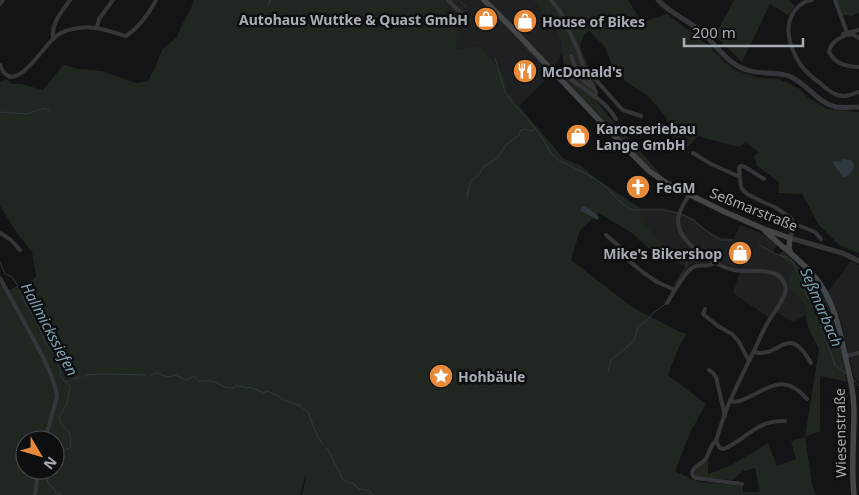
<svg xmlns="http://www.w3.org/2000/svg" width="859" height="495" font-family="'Noto Sans',sans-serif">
<rect width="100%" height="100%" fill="#131415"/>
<g fill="#1f2022">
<polygon points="456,0 532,0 551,23 560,38 562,53 550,76 519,106 509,92 503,74 481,46 460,49 455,43 445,11"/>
<polygon points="640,208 664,208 679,212 694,219 706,229 718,237 734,239 740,225 763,234 777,245 773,252 793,268 788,282 789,289 798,297 806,308 806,315 793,322 773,310 768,317 733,293 741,269 733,267 718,262 692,264 687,268 667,257 669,252 644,223"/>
<polygon points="851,261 859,265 859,382 854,377 841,321 828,292"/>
</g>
<g fill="#202720" fill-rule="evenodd">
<path d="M194,0h262l-11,11 16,25 -6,7 4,6 22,-3 22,28 6,18 10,14 45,53 16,6 14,12 46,31 4,15 26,29 -6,10 -32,-29 -33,-20 -19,17 -9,30 61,47 48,25 7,2 -8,13 -11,28 38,29 -16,29 -15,38 16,8 10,3 42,4v6h17l-5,-24 -12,3 -11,9 -37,-3c-1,-9 5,-12 13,-16v13l22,-8 38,-23 9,23 19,-7 -5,-18 14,-4 14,-88 -10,-19 -3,-15v-8l-8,-10 -9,-8 -1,-7 5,-14 -15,-13 5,-4 9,8 33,38 9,27 9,32 4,26 -27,-6v55l-15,6 7,47 4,11h-514l4,-19 -1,1 -5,18h-300v-211l6,7 27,-11 3,-4 -4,-24 -15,-19 -17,-27v-124l7,-3 5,5h9l22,6 20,-25 16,4 23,2 34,12 12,-2 7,-13 7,-18 15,-13 3,-8 11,-21zM25,440h30v30h-30z"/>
<polygon points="532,0 628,0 642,22 667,14 708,45 725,62 735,70 759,78 779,79 800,89 807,97 827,109 859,112 859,253 839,245 819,225 802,194 778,193 779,182 757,166 754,157 759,152 746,143 738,147 698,136 688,147 674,139 666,117 648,96 626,82 612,65 605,47 589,31 584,35 580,46 596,86 592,95 605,112 663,177 647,166 566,81 560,38 551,23"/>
<polygon points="734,0 788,0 795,6 788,15 770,4 742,62 715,36"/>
<polygon points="837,0 859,0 859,13 852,16 843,15"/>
</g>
<g fill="#2d393d">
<path d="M842,159l9,1 2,1c3,8 -1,11 -7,16h-3l-9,-12 -1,-3 3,-1 4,1z"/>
<polygon points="583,206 591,210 599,217 598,220 581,211 580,209"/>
</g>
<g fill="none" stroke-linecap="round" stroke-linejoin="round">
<g stroke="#2d393d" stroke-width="1">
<polyline points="459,0 466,7"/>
<polyline points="268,6 270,0"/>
<polyline points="495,58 505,92 511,101 530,122 545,142 550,152 557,159 594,178 609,190 620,202 632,210 663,210 678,213"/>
<polyline points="0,112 27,114 44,108 50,111"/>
<polyline points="467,198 470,182 480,173 483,167 496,159 506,145 519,135 520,131 524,129 533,131 535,128"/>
<polyline points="681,214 693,220 705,230 720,240 733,240"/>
<polyline points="759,245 776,254 785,257 793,262 801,280 806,294 817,314 835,365 848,375"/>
<path d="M0,262l5,12 7,3 6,9 -1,1 4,1 -1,5 2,1c3,11 8,16 13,25 6,11 10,29 20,35l3,11 2,4 1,8 9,9 -3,17 -8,15c4,13 15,10 11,30l-11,4 -4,3"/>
<polyline points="675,284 687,266 686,257"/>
<polyline points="608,372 611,360 634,341 638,326 646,321 653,313 667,303"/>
<path d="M151,375l6,-2c6,2 12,6 18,2l12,5 7,-4 5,5c6,0 12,-1 18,2 7,4 8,5 17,5l2,-3 11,3 4,-1 3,2 11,4 1,-2 11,4 6,5 16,5 10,8 4,13 6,13 4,5"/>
<polyline points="85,377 86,375 103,374 146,375"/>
<polyline points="853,379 859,386"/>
<polyline points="66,382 80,377"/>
<polyline points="327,448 343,480 354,484 359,489 366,490 374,495"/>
<polyline points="49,470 50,474 47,480 48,483 55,490 56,494 60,493 60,495"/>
</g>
<g stroke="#35363a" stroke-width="4">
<polyline points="448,0 468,20"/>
<polyline points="551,0 561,13 577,48 588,78 596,92 595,97"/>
<path d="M812,0c-7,1 -12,4 -16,9 -14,16 -6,39 4,55 5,7 13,14 20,19 7,6 14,13 24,13 5,0 10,-3 15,-4"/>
<polyline points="835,0 848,35"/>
<polyline points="0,4 3,0"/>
<polyline points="97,27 99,19 113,0"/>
<path d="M859,30l-16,4 1,2c-7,3 -14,8 -15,16 6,11 18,15 30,15"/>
<polyline points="849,35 852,34 859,38"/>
<path d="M53,39c-2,-16 8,-26 17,-39"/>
<path d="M571,56c5,13 9,26 23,32"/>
<path d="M0,65c12,34 42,-16 53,-26 5,-5 13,-9 20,-10 20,-5 35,2 53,7 13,-9 23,-22 30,-36"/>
<polyline points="586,69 620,107 623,110 641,116"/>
<path d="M558,76l8,-1c12,11 28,19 40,31 4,4 7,8 10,13"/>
<polyline points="693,153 711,164 740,177 741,186 742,189 747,194 765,203 775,207 791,218 795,224"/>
<polyline points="740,177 739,168 741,166 745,167 764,179"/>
<path d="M689,195c-4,7 -10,15 -11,24 -1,24 36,46 56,51 16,4 44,-6 51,15 4,10 -12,28 -17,37 -6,10 -10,21 -15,31 -8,16 -16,32 -23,48 -6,13 -10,27 -14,40 -7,5 -6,13 -11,19 -5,5 -10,5 -13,12l1,4 3,2 46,6"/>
<polyline points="0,233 11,240 20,250"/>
<polyline points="606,235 619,246 628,260 644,273 657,282 675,290"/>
<polyline points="790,238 795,224 815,232 821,239"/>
<polyline points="0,278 42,355 51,375 55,386 57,397 45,440"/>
<path d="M667,303c6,-9 19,-35 29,-37 8,-2 10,2 19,-3"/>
<polyline points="705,309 703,314 718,326 732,334 739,342 749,361"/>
<path d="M754,352c27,7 33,-31 57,11"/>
<polyline points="846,356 859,353"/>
<polyline points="709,370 713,373 716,377 725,416"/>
<path d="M730,401c8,2 12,-1 19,-4 24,-12 37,-22 58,2"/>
<path d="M716,441l4,7 4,1c23,-10 32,-29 61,-28"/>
<polyline points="35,495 38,470"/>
</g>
<g stroke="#35363a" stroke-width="5">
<path d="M658,0c11,12 27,19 40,29 17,13 28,35 49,41 14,5 28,1 42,6 18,7 28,27 47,31 8,1 15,0 23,0"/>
<polyline points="790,238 842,253 859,261"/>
</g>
<g stroke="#434649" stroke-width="5.5">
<polyline points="484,0 507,23 620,142 649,171 668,184 725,212 764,229 790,238 789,248 790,251"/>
<path d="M765,231c17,16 36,29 50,46 19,23 25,54 31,82 4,17 8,34 8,52 0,28 -3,56 0,84"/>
</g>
</g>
<defs>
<g id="shop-disc" transform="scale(1.25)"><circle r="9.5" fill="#e78a39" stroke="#0e0f10"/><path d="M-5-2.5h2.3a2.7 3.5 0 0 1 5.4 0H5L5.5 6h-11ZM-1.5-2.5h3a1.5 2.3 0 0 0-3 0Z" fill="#fff"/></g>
<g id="restaurant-disc" transform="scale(1.25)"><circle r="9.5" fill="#e78a39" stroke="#0e0f10"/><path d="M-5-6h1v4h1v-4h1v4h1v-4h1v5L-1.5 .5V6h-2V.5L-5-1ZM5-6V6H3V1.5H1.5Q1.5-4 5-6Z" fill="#fff"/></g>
<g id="church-disc" transform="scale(1.25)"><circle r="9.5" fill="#e78a39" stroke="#0e0f10"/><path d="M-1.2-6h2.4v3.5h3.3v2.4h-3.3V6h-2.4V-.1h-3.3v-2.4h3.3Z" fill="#fff"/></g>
<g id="sight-disc" transform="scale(1.25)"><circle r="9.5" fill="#e78a39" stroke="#0e0f10"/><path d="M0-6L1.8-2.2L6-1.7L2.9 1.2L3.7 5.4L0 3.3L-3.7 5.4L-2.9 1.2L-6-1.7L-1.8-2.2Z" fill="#fff"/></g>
</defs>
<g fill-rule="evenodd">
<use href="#shop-disc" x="486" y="19"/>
<use href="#shop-disc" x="525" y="21"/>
<use href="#restaurant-disc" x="525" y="71"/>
<use href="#shop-disc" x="578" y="136"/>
<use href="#church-disc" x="638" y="187"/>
<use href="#shop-disc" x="740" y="253"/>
<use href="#sight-disc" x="441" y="376"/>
</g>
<g text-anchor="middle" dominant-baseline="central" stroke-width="5" stroke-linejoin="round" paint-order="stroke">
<g font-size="14" font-weight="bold" fill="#a6adb4" stroke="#0e0f10" text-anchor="start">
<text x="468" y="19" text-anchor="end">Autohaus Wuttke &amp; Quast GmbH</text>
<text x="542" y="21">House of Bikes</text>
<text x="542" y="71">McDonald's</text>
<text x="596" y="128">Karosseriebau<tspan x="596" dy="16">Lange GmbH</tspan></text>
<text x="656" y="187">FeGM</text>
<text x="722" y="253" text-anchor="end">Mike's Bikershop</text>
<text x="458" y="376">Hohbäule</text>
</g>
<g font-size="14" fill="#a6adb4" stroke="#0e0f10">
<text transform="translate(754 209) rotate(22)">Seßmarstraße</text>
<text transform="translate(840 433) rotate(-91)">Wiesenstraße</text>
</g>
<g font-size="15" font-style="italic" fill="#7ea1ae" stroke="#0e0f10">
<text transform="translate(822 307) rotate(67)">Seßmarbach</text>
<text transform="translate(50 329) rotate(62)">Hallmickssiefen</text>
</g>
</g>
<g transform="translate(40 455) rotate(128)"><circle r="24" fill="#0e0f10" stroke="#4b4e52"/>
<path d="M0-4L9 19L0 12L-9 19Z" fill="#e78a39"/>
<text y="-8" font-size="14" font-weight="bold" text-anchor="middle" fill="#a6adb4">N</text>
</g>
<path d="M684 38v8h119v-8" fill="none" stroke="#a6adb4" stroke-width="2.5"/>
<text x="692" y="38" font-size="15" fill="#a6adb4" stroke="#0e0f10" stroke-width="4" paint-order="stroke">200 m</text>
</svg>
